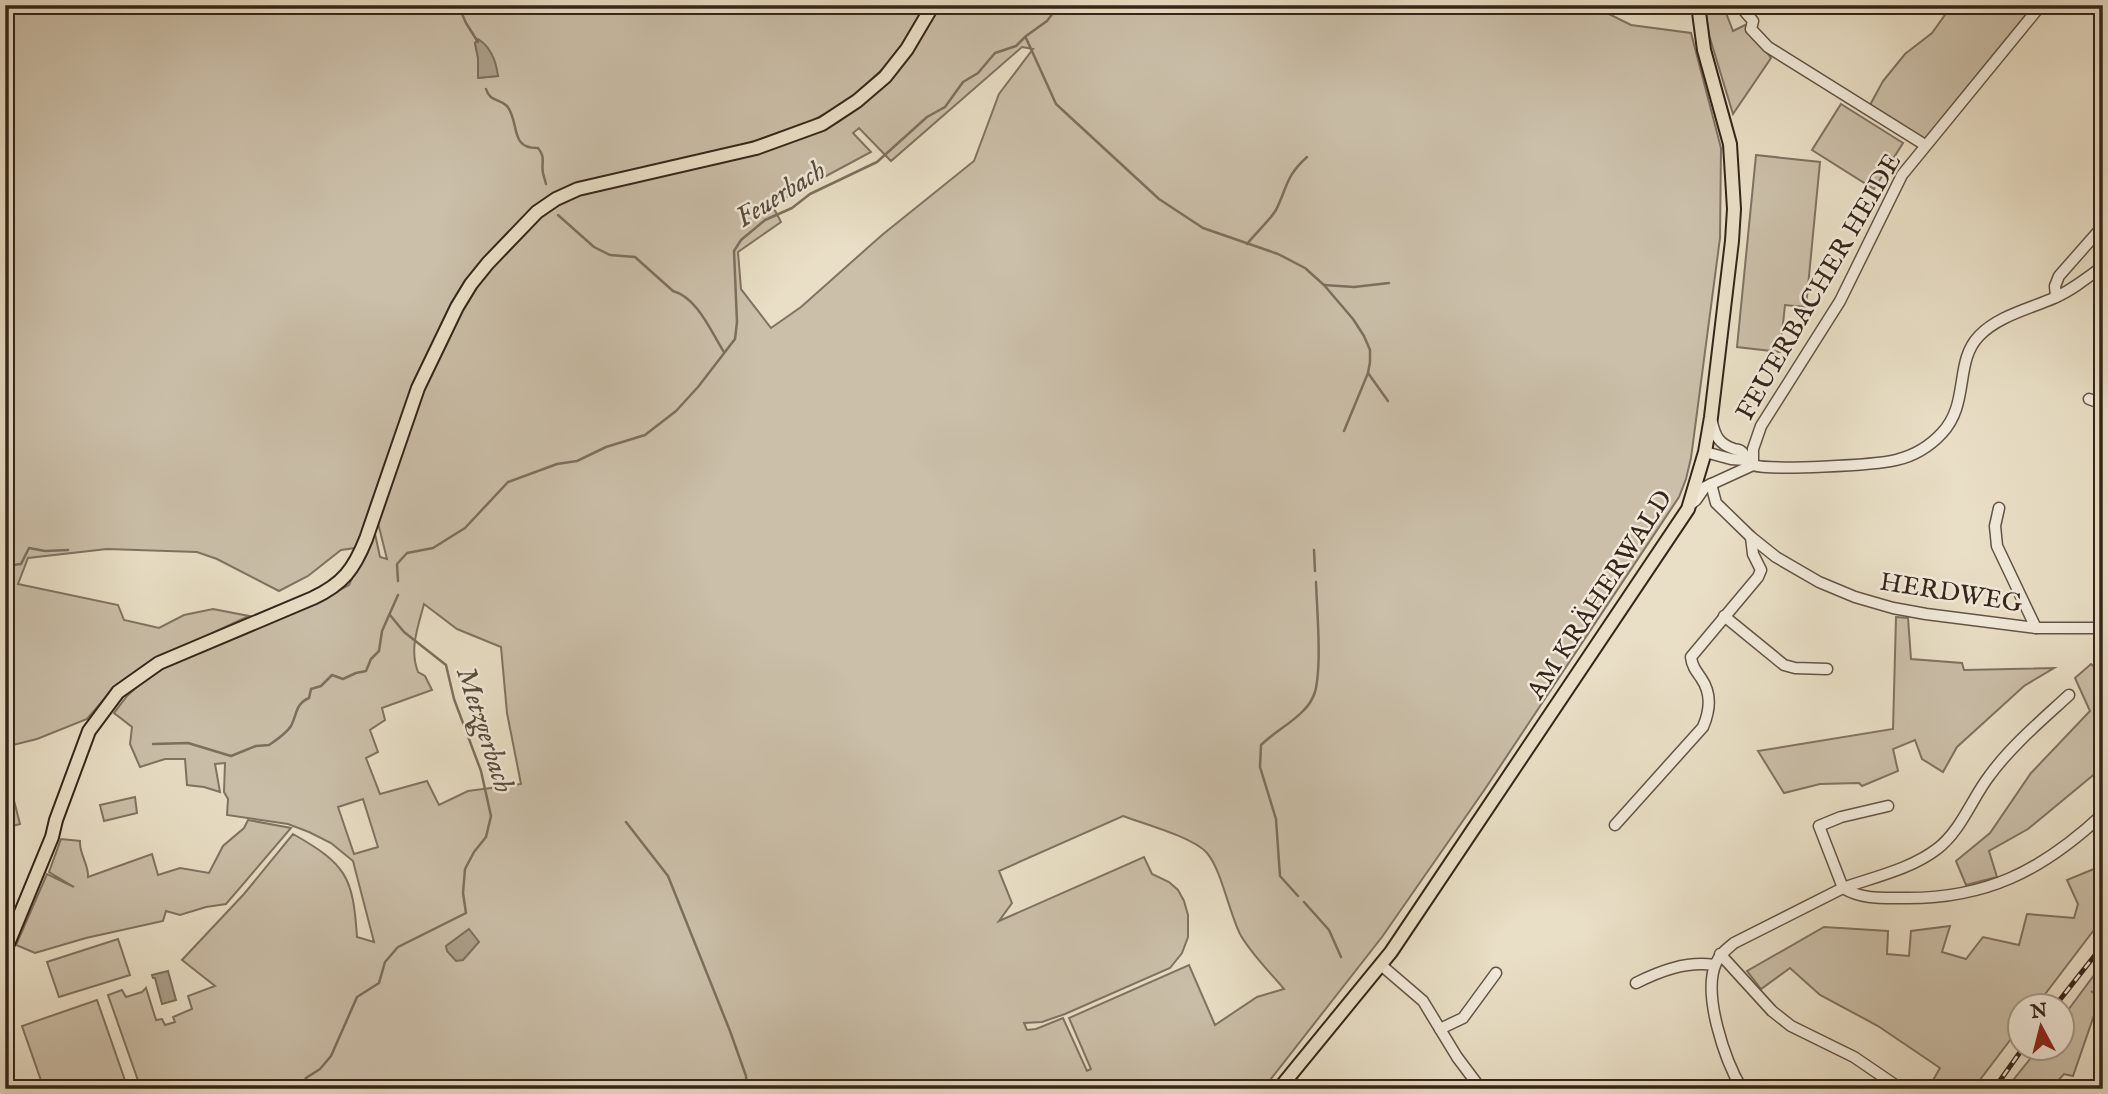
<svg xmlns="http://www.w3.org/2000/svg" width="2108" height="1094" font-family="'IM FELL English',serif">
<rect width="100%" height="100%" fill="#e9dfc6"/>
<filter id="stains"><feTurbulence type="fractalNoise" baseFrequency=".00286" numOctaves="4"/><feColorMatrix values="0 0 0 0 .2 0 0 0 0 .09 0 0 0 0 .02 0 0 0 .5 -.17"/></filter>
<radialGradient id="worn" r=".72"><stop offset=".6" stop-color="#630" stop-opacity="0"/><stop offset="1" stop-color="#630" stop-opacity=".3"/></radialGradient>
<g fill="#cbbfa9" stroke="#807262" stroke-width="2" fill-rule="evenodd">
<path d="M5,5h920l-28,51 -53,48 -44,23 -72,22 -163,39 -19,14 -77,81 -114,265 -14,2 -33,26 -29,15 -62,-32 -20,-7 -90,-3 -79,9 -10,26 100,21 6,15 35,8 25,-13 29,-6 36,7 -56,26 -81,48 -25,29 -50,20 -32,8zM478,40l20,36 -20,2v-21l-3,-14z"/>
<path d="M938,5h653l40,20 60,8 30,115 -1,90 -29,220 -5,21 -7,18 -194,292 -103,148 -119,152h-1122l-33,-94 14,-5 4,7 16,-5 4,-4 10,32 6,-1 3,6 10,-3 -2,-5 19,-8 -4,-13 27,-10 -33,-26 62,-66 49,-60c53,30 60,42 64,103l17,5 -21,-81 -22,-18 -22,-11 -21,-8 -61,-9 1,-16 -4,-7 1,-29 -10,1 5,28 -16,-5 -17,-2 -2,-26h-20l-25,8 -10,-23 2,-17 -18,-14 13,-17 15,-14 26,-17 141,-59 40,-21 25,-56 6,28 7,2 -10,-40 38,-108 29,-69 32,-57 32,-38 40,-38 22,-13 231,-59 37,-15 13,-9 31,-28zM1022,47l11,2 -34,45 -25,67 -92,74 -81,72 -30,21 -30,-39 -3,-37 43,-30 -9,-17 99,-53 -18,-19 6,-5 32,33zM424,604l33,25 44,18 6,66 14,71 -53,7 -29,14 -12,-24 -47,13 -14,-36 12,-6 -8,-22 15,-10 -3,-12 50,-18 -7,-14 -7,-4c-9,-23 0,-45 6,-68zM363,799l15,48 -24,7 -16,-47zM1123,816c21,8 70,21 84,37 14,16 22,59 33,81 11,20 30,38 44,55l-27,8 -42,28 -26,-60 -120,53 22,51 -4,2 -24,-53 -27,11 -9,1 -3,-7 18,-1 23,-8 105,-46 12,-15 6,-16v-22l-4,-14 -6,-11 -9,-8 -17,-8 -8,-17 -145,64 13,-18 -13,-32z"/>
<polygon points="1705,5 1723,5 1733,31 1745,25 1771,58 1733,114 1709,35"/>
<polygon points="1952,5 2036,5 1925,144 1870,105 1883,81 1905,54 1932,33"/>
<polygon points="1841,104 1903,143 1874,189 1812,150"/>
<polygon points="1756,155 1820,162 1806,307 1785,305 1780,352 1737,347"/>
<polygon points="1896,617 1908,618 1911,659 1962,663 1964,670 2054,668 2024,686 1957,747 1943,772 1922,759 1915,740 1893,749 1898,771 1862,786 1859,783 1820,784 1784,793 1758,751 1893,729"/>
<polygon points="2091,664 2100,672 2103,672 2103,767 2028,829 1989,851 1997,877 1966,885 1956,861 1990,833 2031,773 2090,711 2075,678"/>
<polygon points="9,781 20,824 5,828 5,782"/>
<polygon points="135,797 137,813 104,821 100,805"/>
<path d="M248,820l43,8 -65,76 -20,3 -26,8 -14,-4 -3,10 -77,17 -51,15 -19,-8 31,-71 27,13 -25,-15 12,-33 19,2c-1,13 9,24 8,36l64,-23 6,21 22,-7 29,5 14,-27 21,-18z"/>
<polygon points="2101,866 2103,918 2036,1006 2021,1006 2020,1027 1973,1089 1928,1089 1940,1068 1878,1026 1820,995 1790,968 1761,989 1747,971 1824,927 1888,931 1887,954 1909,956 1911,931 1950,926 1942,952 1966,959 1983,937 2019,945 2027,914 2074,918 2078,904 2067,880"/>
<polygon points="118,939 130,975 59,997 47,962"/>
<polygon points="2103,963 2103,998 2091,991 2100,998 2073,1076 2064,1074 2050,1089 2006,1089 2038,1049 2062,1048 2063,1017"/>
<polygon points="97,1000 128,1089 44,1089 22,1026"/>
</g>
<g fill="#aca08c" stroke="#7d6f5e" stroke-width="2">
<path d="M478,39c13,8 18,21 20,37l-20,2v-20l-3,-15z"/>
<polygon points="469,929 479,942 463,960 456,961 447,951 446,946"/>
<polygon points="168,971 176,1000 162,1004 155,978 153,978 152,975"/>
</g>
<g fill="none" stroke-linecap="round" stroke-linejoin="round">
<g stroke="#7d6f5e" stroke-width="2.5">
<polyline points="458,5 466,23 478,42"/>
<polyline points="1026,38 1056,104 1159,199 1203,228 1278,254 1305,268 1324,285 1353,319 1364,336 1370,350 1370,362 1368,373 1344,431"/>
<path d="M486,89c4,13 13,9 21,17 13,16 2,43 31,42 8,9 3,15 5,25 1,4 2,7 3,11"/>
<path d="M558,215l36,32 16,8 25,2 38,34c25,7 38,41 51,61"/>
<path d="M1247,244c8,-10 23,-24 29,-34 12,-24 9,-33 31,-53"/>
<polyline points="1324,285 1354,287 1389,283"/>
<polyline points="1368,373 1388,401"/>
<polyline points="1314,550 1315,571"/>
<polyline points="5,566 21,564 29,548 45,551 68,550"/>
<polyline points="398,581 397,564 407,553 433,548 465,528 508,482 557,464 577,461 606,447 645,435 676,411 698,387 735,339 737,322 734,251 741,240 765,220 792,208 810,194 877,162 927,117 945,107 963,82 978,73 995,53 1016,46 1026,36 1047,21 1059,5"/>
<path d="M153,744l35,-1 43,13 25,-10 13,-1c7,-5 17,-11 22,-19 6,-11 4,-22 18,-28l2,-9 10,-3 11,-11 11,4 13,-6 10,-2 5,-12 8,-8 3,-20 16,-36"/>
<polyline points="626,822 668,876 730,1031 746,1076 747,1089"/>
<path d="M1298,896l-18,-20 -4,-57 -16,-52 1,-22c13,-13 30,-21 43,-35 4,-4 9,-12 11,-18 7,-26 2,-81 1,-110"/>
<polyline points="1304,902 1329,930 1341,957"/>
<polyline points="300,1089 306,1078 320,1069 331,1056 357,997 379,983 385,962 398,947 466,913 463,893 465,869 474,852 486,837 491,816 481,771 454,699 446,665 404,632 390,615"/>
</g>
<g stroke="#635445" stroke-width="13">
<g id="minor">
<polyline points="1739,5 1753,21 1751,29 1768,47 1925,145"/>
<polyline points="2056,297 2055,286 2059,276 2103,226"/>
<polyline points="2089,399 2103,404"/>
<path d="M1712,422c3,14 7,22 22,27 4,1 6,0 9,4 3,5 4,10 10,12 18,6 123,0 143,-5 17,-4 34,-14 46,-27 28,-30 12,-71 37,-97 19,-20 50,-27 75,-38 18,-8 33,-20 49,-32"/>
<polyline points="1705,452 1731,459 1746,460"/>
<polyline points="1753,465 1753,449 1761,426 1840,301 1902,175 2041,5"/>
<polyline points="1711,484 1716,503 1751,537 1776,557 1819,582 1855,597 1893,608 1926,614 2036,628 2103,628"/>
<polyline points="1691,504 1696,500 1705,487 1753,465"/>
<polyline points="1999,508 1995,526 1997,546 2036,628"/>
<polyline points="1724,616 1784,665 1795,668 1827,669"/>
<path d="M1888,806l-47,11 -22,9 24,62c31,-11 68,-19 94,-39 24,-18 35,-51 53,-74 22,-30 52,-55 79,-80"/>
<path d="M1615,825l88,-98c7,-17 9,-33 -2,-49 -5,-7 -9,-12 -10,-21l67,-80 3,-7 -8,-16 -2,-17"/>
<polyline points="1720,954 1772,1011 1791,1026 1854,1057 1901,1089"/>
<polyline points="1381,965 1423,1001 1457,1057 1481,1089"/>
<path d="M1636,983c24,-12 50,-22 78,-18"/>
<polyline points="1440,1029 1463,1018 1496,973"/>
<path d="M1742,1089c-17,-28 -40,-95 -26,-126 4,-9 11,-14 18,-20l109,-55c18,11 37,10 57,10 85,2 142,-27 203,-84"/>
</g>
</g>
<g stroke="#36251a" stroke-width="16">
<g id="major">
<path d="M5,951l47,-114 4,-17 33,-89 29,-39 41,-29 154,-65c30,-14 41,-29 53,-59l52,-151 39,-81 14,-23 17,-21 49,-51 19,-13 22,-10 178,-41 66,-24 35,-23 28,-24 22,-28 26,-44"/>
<polyline points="1279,1089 1391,952 1688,509 1705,452 1711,417 1732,241 1734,209 1730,144 1704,50 1698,5"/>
</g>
</g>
<use href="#minor" stroke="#f1eada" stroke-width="10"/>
<use href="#major" stroke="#e9dfc6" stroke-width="12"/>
<g stroke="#36251a" stroke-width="5">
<g id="rail">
<polyline points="2055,1006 2103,945"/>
<polyline points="1994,1089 2023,1048"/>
</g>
</g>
<use href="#rail" stroke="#f1eada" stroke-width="2.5" stroke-dasharray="8" stroke-linecap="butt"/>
</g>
<g text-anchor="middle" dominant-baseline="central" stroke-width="5" stroke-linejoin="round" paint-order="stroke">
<g font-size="26" fill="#36251a" stroke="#f1eada">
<text transform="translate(1819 287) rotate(-60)">FEUERBACHER HEIDE</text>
<text transform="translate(1951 593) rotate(9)">HERDWEG</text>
<text transform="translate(1600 595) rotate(-57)">AM KRÄHERWALD</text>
</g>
<g font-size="28" font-style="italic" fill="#594a3c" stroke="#f1eada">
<text transform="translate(781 195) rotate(-32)">Feuerbach</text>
<text transform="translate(484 730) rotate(72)">Metzgerbach</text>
</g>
</g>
<rect width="2108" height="1094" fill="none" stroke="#e9dfc6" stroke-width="28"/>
<rect x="7" y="7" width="2094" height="1080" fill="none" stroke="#36251a" stroke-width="3.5"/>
<rect x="14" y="14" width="2080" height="1066" fill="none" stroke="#36251a" stroke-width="2"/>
<g transform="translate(2041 1027) rotate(353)"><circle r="33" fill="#f1eada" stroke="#a69b8d" stroke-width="2"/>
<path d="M0-5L12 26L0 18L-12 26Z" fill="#8f2418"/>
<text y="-10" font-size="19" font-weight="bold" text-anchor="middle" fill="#36251a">N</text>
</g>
<rect width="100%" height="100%" filter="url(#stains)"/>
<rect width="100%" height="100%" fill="url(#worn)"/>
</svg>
